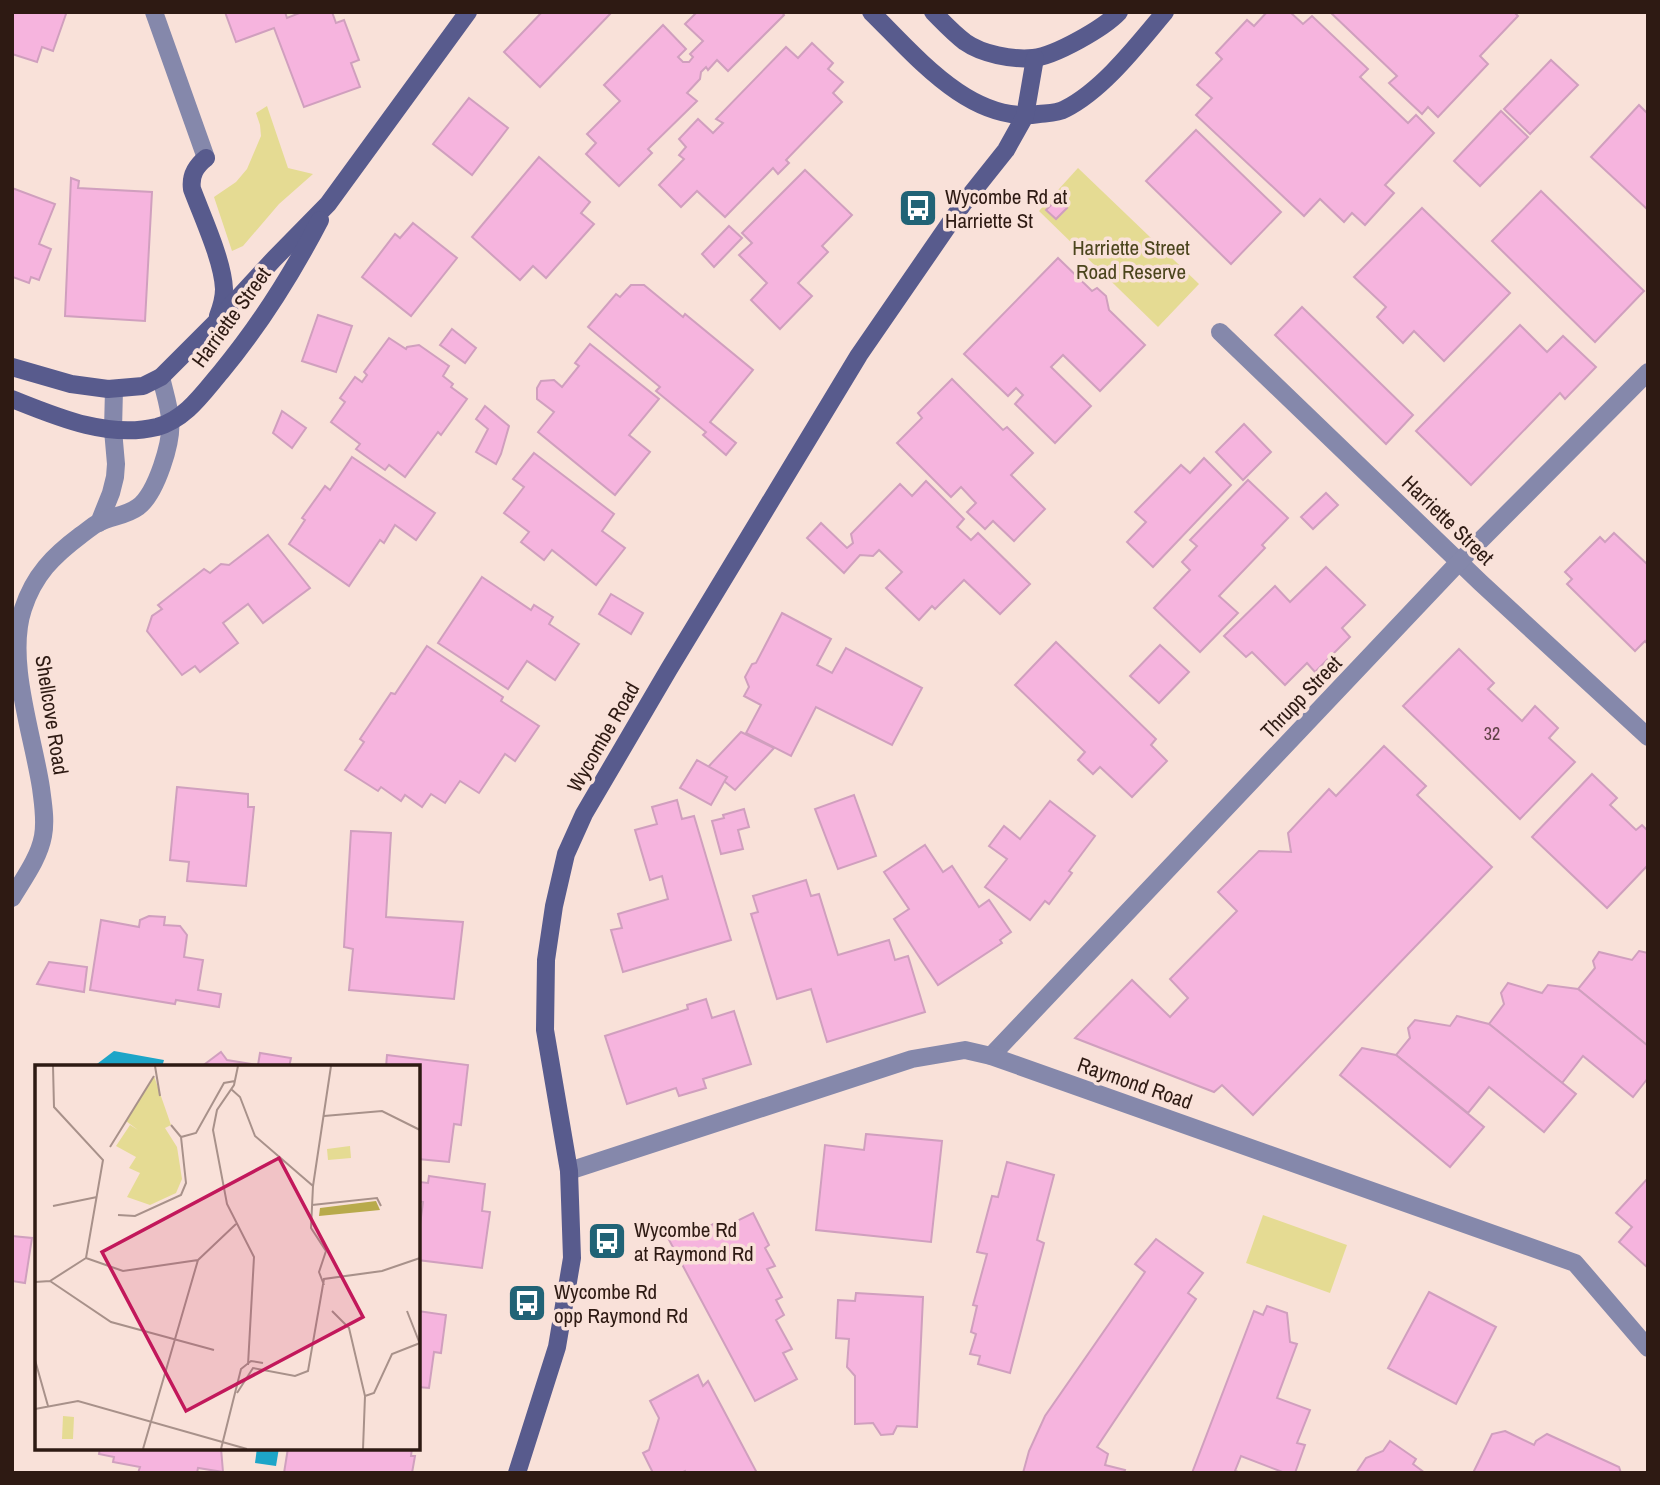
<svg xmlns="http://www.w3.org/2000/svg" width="1660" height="1485" font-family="'Archivo Narrow',sans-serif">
<rect width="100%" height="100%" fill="#f9e1d9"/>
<g fill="#e5db93">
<polygon points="267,106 288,168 313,174 279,204 243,246 232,251 214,197 236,182 247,169 261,136 260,125 256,113"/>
<polygon points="1078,168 1199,284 1158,327 1039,211"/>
<polygon points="1263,1215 1347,1245 1330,1293 1246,1263"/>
</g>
<g fill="#1da5c8">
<polygon points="114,1051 164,1060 162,1067 93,1067"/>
<polygon points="257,1448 279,1448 276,1466 255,1463"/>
</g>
<g fill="#f6b4de" stroke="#d09fbe" stroke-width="2">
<polygon points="12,12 63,12 66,14 53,51 42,47 37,62 12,54"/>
<polygon points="225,12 285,12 287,18 302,12 332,12 336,23 344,20 359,60 351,63 360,87 304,107 274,28 236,42"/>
<polygon points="542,12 612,12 540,87 504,52"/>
<polygon points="697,12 782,12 784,15 728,71 717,60 708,70 706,67 701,72 700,79 687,93 697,101 648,149 652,153 619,186 586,154 596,143 587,134 620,101 604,85 663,25 686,49 678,57 683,62 689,62 693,57 690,54 703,41 685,24"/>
<polygon points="1267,12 1290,12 1303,24 1312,16 1368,69 1360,77 1408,123 1416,115 1434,133 1385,185 1394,193 1365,225 1352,213 1344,222 1320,199 1304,216 1196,115 1212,98 1197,85 1222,59 1216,53 1247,20 1254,26"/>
<polygon points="1330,12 1514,12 1518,16 1480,56 1488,64 1438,117 1428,107 1422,114 1389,83 1397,76"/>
<polygon points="812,43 833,63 828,69 843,82 833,93 842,102 786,160 789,163 778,174 773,168 725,217 697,191 681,207 659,185 684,159 679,155 686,147 679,139 698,119 713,133 723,123 716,119 786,47 798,58"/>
<polygon points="1551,60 1578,85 1530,134 1504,109"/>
<polygon points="469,98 508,128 472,175 433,144"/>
<polygon points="1639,105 1648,114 1648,210 1591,157"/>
<polygon points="1501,111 1528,137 1480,186 1454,161"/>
<polygon points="1196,130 1281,212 1231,264 1146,181"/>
<polygon points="539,157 590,202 581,213 594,224 546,278 533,266 520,280 472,237"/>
<polygon points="805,170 852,215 822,246 828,252 798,283 812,296 780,329 751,300 767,283 739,255 752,243 742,233"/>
<polygon points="71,178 79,181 78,188 152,192 145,321 65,316"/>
<polygon points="12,188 55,204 39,244 51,249 39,280 31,277 29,283 13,277 12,280"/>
<polygon points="1541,191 1644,291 1595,342 1492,241"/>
<polygon points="1057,199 1067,208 1056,219 1046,210"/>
<polygon points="1422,208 1510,293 1444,361 1414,331 1403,343 1377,317 1386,307 1354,277"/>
<polygon points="413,223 457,258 411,316 362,277 395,234 400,238"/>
<polygon points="729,226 742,238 714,267 702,254"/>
<polygon points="1058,258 1092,291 1097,288 1106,296 1109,310 1145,345 1100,391 1063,355 1051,367 1091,406 1055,443 1015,404 1023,395 1016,388 1008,396 964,354"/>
<polygon points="631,285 644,285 683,317 685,314 753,370 710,422 736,443 726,455 703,435 706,432 656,391 660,387 588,327 616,294 620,297"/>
<polygon points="1302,307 1413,415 1386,444 1275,335"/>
<polygon points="318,315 352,326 336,372 302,361"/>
<polygon points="1520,325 1547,352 1563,336 1596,367 1565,399 1560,393 1471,485 1416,431"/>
<polygon points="452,329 476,348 465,363 440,345"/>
<polygon points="389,338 406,349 407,347 419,345 449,366 443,376 453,384 451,387 467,399 441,435 438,432 405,477 389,465 385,470 356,449 360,444 331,422 345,402 340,398 355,377 362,382 367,375 364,372"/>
<polygon points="590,344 659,399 629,435 650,452 615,495 538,432 554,412 537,399 537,388 541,381 554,380 562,387 579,366 575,363"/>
<polygon points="952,379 1003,430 1007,427 1033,453 1011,475 1045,509 1014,541 993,521 985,529 967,512 976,503 961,487 951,497 897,443 922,418 918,413"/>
<polygon points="485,406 509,426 501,454 496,464 476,452 488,429 476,419"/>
<polygon points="282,411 306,428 292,448 273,433"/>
<polygon points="1244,424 1271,452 1243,480 1216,452"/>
<polygon points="534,453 614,514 602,531 625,548 596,585 552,550 544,560 521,542 529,532 504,513 524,487 513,479"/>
<polygon points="352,457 435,513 416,540 395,525 384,543 380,540 349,586 289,544 305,520 302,518 325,486 330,490"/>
<polygon points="1204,458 1231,485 1153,567 1127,542 1146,522 1135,512 1181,465 1190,473"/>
<polygon points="1248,480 1288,518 1262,545 1265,548 1219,596 1238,613 1200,652 1154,608 1190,570 1182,562 1197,546 1190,540"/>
<polygon points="926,481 964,519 957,527 971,540 978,533 1030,584 1000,614 964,580 935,609 932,606 919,620 886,588 902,572 879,550 873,556 860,555 844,573 807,538 821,523 847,548 853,543 851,534 900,484 912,496"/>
<polygon points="1326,493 1338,505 1313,529 1301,517"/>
<polygon points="1614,533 1648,565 1648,645 1645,641 1635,651 1567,584 1572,579 1565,572 1600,537 1605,542"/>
<polygon points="268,535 310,588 263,623 248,604 223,623 238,643 200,672 195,666 182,675 147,631 152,616 162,609 158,605 204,569 210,573 221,564 229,565"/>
<polygon points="1326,567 1365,605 1342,628 1350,637 1315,672 1307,663 1285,685 1252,652 1246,657 1224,636 1275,586 1290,602"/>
<polygon points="482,577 531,610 534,605 553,617 549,624 579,644 555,680 527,661 508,689 438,643"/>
<polygon points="611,594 643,613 631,634 599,614"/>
<polygon points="782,613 831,639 817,665 832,673 846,648 922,688 892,745 816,707 791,756 746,733 761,705 744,696 749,687 745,677 752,664 756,663"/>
<polygon points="1056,642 1156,739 1151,745 1167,761 1132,797 1100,767 1093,774 1078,760 1085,752 1015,685"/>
<polygon points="1160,645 1189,672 1159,703 1130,676"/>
<polygon points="427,646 503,697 501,701 539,726 515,761 505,754 479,793 460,781 445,803 431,794 422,807 405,795 401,801 381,787 378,791 345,770 364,742 360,739 391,693 395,694"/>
<polygon points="1459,649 1494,683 1488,689 1522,721 1535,706 1558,728 1549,738 1575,762 1520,819 1403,706"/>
<polygon points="741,732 774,748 735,790 724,781 727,777 708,767"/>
<polygon points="1384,746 1426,786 1417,795 1492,867 1253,1115 1222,1085 1214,1092 1075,1038 1132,980 1170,1017 1188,998 1170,979 1237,911 1218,892 1259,851 1291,852 1288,833 1329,789 1336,796"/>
<polygon points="697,760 727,777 711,805 680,788"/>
<polygon points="1592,774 1617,798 1610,805 1636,830 1642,825 1648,831 1648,865 1607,908 1532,837"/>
<polygon points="177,787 248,794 248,807 254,807 246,886 187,881 189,862 170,860"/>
<polygon points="854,795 876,856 838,869 815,809"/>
<polygon points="677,800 682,819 694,816 731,940 623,972 611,930 622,928 618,914 668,899 662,876 650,880 635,830 657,824 652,807"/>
<polygon points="1050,801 1095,836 1069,871 1072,873 1049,904 1045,901 1030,920 985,887 1007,859 989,846 1004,826 1020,839"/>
<polygon points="744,809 749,827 738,830 743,849 721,854 712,821 724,818 723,815"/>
<polygon points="351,831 391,833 386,917 463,922 454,999 349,990 353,949 344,947"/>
<polygon points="925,845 943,872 952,866 979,907 989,900 1011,932 1000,940 1002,943 938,985 894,919 909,909 884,872"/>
<polygon points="806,880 811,896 819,894 838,955 889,940 895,960 908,956 925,1012 827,1042 811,989 777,999 751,914 758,912 753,896"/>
<polygon points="149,916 165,917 164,925 180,926 187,935 184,957 203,960 198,990 221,994 219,1007 176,1000 175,1004 90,990 101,920 139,927 140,920"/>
<polygon points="1639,951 1648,953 1648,1046 1578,989 1595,968 1593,961 1599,952 1632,960"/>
<polygon points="49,962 87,967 84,992 37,984"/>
<polygon points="1508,983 1542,993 1548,985 1578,989 1648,1046 1648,1078 1633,1097 1583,1056 1562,1083 1489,1024 1504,1004 1501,993"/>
<polygon points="706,999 712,1018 734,1011 751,1064 703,1079 706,1088 679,1096 676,1088 627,1104 605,1036 688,1009 687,1005"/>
<polygon points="1457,1016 1489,1024 1576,1094 1544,1132 1489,1087 1468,1113 1396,1055 1410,1038 1408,1028 1415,1020 1450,1026"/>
<polygon points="1362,1048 1396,1055 1484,1127 1450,1167 1340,1075"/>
<polygon points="221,1052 227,1060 258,1065 260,1053 291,1058 289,1067 201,1067"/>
<polygon points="387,1055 468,1065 461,1125 454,1124 449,1162 418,1159 418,1067 386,1067"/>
<polygon points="866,1134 942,1141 931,1242 816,1230 825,1145 864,1150"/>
<polygon points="1007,1162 1054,1175 1037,1240 1044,1243 1010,1373 978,1364 980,1356 970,1354 976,1334 971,1332 977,1306 973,1305 987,1254 977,1252 992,1196 998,1197"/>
<polygon points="429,1176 485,1184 482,1211 490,1212 482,1268 418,1260 418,1240 423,1202 418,1201 420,1182 428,1183"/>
<polygon points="1648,1178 1648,1268 1619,1242 1632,1227 1616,1213"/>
<polygon points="753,1213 769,1245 765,1248 775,1266 767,1269 782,1297 776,1300 784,1315 776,1320 792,1349 783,1353 797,1379 755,1401 668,1238 696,1223 700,1231 717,1222 721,1229"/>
<polygon points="12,1236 32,1238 25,1283 12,1281"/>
<polygon points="1156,1239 1203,1273 1188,1293 1196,1299 1097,1447 1108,1454 1105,1465 1125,1470 1124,1473 1023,1473 1029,1451 1045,1416 1145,1272 1135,1264"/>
<polygon points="1429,1292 1496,1327 1456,1404 1388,1368"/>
<polygon points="856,1293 923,1297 917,1427 897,1426 893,1434 881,1435 873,1423 855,1424 855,1376 847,1367 849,1339 836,1338 838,1300 855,1301"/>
<polygon points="1267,1306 1287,1313 1290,1342 1297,1344 1277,1398 1310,1410 1297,1443 1305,1445 1295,1473 1285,1473 1241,1456 1235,1471 1241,1473 1192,1473 1254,1311 1263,1315"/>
<polygon points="418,1311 446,1315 441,1353 434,1352 429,1388 418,1387"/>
<polygon points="698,1375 703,1386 708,1381 757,1473 686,1473 685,1471 681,1473 653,1473 643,1453 649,1450 659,1418 650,1401"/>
<polygon points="1505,1431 1534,1445 1536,1441 1547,1434 1619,1467 1621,1473 1473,1473 1492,1434"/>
<polygon points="1390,1441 1416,1459 1413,1464 1425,1473 1356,1473 1366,1458 1383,1451"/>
<polygon points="100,1448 221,1448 223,1472 198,1468 197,1473 138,1473 140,1467 113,1462 114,1457 99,1454"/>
<polygon points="288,1448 412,1448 411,1456 415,1456 412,1473 284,1473"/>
</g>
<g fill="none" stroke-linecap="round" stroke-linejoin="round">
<g stroke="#8588ab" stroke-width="18">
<polyline points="154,12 206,158"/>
<polyline points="1220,332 1481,583 1648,737"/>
<polyline points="99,523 111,493 115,477 116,464 113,430 114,389"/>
<path d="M12,898c12,-20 27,-40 31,-62 3,-16 0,-32 -2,-48 -8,-53 -35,-128 -18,-179 11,-34 30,-53 58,-74 6,-4 11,-9 17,-12 13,-7 28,-7 40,-16 18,-13 35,-66 32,-88 -1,-14 -6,-28 -9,-42"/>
<polyline points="991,1056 1459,562 1648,372"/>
<polyline points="569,1171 912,1059 965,1050 991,1056 1575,1263 1648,1348"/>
</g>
<g stroke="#585b8d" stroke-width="18">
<path d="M871,12c44,43 100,113 168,102 8,-1 19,-1 26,-5 38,-19 73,-65 100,-97"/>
<path d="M933,12c10,10 20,21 32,30 17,12 47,18 68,16 22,-2 71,-30 86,-46"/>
<path d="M206,158c-10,8 -16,17 -14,31 10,27 31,72 32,100 0,9 -3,19 -6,27"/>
<polyline points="12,367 71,384 108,389 143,386 161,377 214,324 274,259 328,204 468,12"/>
<path d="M12,399c45,18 96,40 145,28 29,-8 46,-34 64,-55 39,-47 71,-98 99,-152"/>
<polyline points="517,1473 557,1347 572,1258 569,1171 545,1030 546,960 554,906 566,854 584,814 669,669 859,355 963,204 1006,150 1025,116 1035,58"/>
</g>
</g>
<defs>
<g id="bus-square" transform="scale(2.0125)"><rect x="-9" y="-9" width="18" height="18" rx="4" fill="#216376" stroke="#f9e1d9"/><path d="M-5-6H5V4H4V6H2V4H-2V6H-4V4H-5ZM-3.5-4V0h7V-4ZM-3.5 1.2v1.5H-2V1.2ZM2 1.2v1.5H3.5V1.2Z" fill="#fff"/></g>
</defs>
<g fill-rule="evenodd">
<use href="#bus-square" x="918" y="208"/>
<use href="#bus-square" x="607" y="1241"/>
<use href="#bus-square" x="527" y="1303"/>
</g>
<g text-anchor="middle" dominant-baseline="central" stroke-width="7" stroke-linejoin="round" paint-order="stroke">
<g font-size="18" fill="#604046">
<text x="1492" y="733">32</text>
</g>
<g font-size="21" fill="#2e1a13" stroke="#f9e1d9" text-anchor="start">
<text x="945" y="196">Wycombe Rd at<tspan x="945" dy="24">Harriette St</tspan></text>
<text x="634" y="1229">Wycombe Rd<tspan x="634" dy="24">at Raymond Rd</tspan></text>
<text x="554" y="1291">Wycombe Rd<tspan x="554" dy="24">opp Raymond Rd</tspan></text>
</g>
<g font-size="21" fill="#4b451d" stroke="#f9e1d9">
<text x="1131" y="247">Harriette Street<tspan x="1131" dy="24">Road Reserve</tspan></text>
</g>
<g font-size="21" fill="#2e1a13" stroke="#f9e1d9">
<text transform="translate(231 317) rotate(-54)">Harriette Street</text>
<text transform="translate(1448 520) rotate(44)">Harriette Street</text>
<text transform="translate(1301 697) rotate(-46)">Thrupp Street</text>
<text transform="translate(52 715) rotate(81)">Shellcove Road</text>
<text transform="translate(603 737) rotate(-60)">Wycombe Road</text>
<text transform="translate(1135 1083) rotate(19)">Raymond Road</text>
</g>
</g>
<g transform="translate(35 1065)">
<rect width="385" height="385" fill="#f9e1d9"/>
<path d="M119,11l17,49 -6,3 12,19 5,32 -6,14 -26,12 -23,-8 13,-24 -11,-5 7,-11 -20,-11 14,-21 8,5 -12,-9zM315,81l1,12 -23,2 -1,-11zM28,351l11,1 -1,22h-11z" fill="#e5db93"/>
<path d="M341,136l4,9 -61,6 1,-8z" fill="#b8aa4b"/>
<path fill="none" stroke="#a8918a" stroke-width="2" d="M18,1l1,41 49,53 -17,98M120,1l5,30M203,1l-4,19 -17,25 -4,20 14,74 27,53 -6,108M196,24l9,8 15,39 58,50 -2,42 15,23 -7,21 5,13M289,51l58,-5 38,19M136,60l10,12 15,-4 28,-50 11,-2M75,82l44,-71M278,121l18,-120M277,140l65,-7 4,8M18,141l44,-9M83,150l17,1 46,-21 5,-12 -5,-46M51,193l37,13 75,-11 38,-36M15,216l61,41 103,28M0,217l15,-1 36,-23M297,246l17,17 16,68 -2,53M372,246l13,33M0,295l13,46M202,328l16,-25 42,8 13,-5 16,-92 58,-8 38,-13M330,331l9,-3 18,-39 28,-11M0,344l43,-8 169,48M108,384l55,-189M186,384l20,-80 10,-8 12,2"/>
<path fill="#c2185b" fill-opacity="0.15" stroke="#c2185b" stroke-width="3.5" d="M244,93l84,159 -177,94 -84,-159z"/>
<rect width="385" height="385" fill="none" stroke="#2e1a13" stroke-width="3.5"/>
</g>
<rect width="1660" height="1485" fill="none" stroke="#2e1a13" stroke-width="28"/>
</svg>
